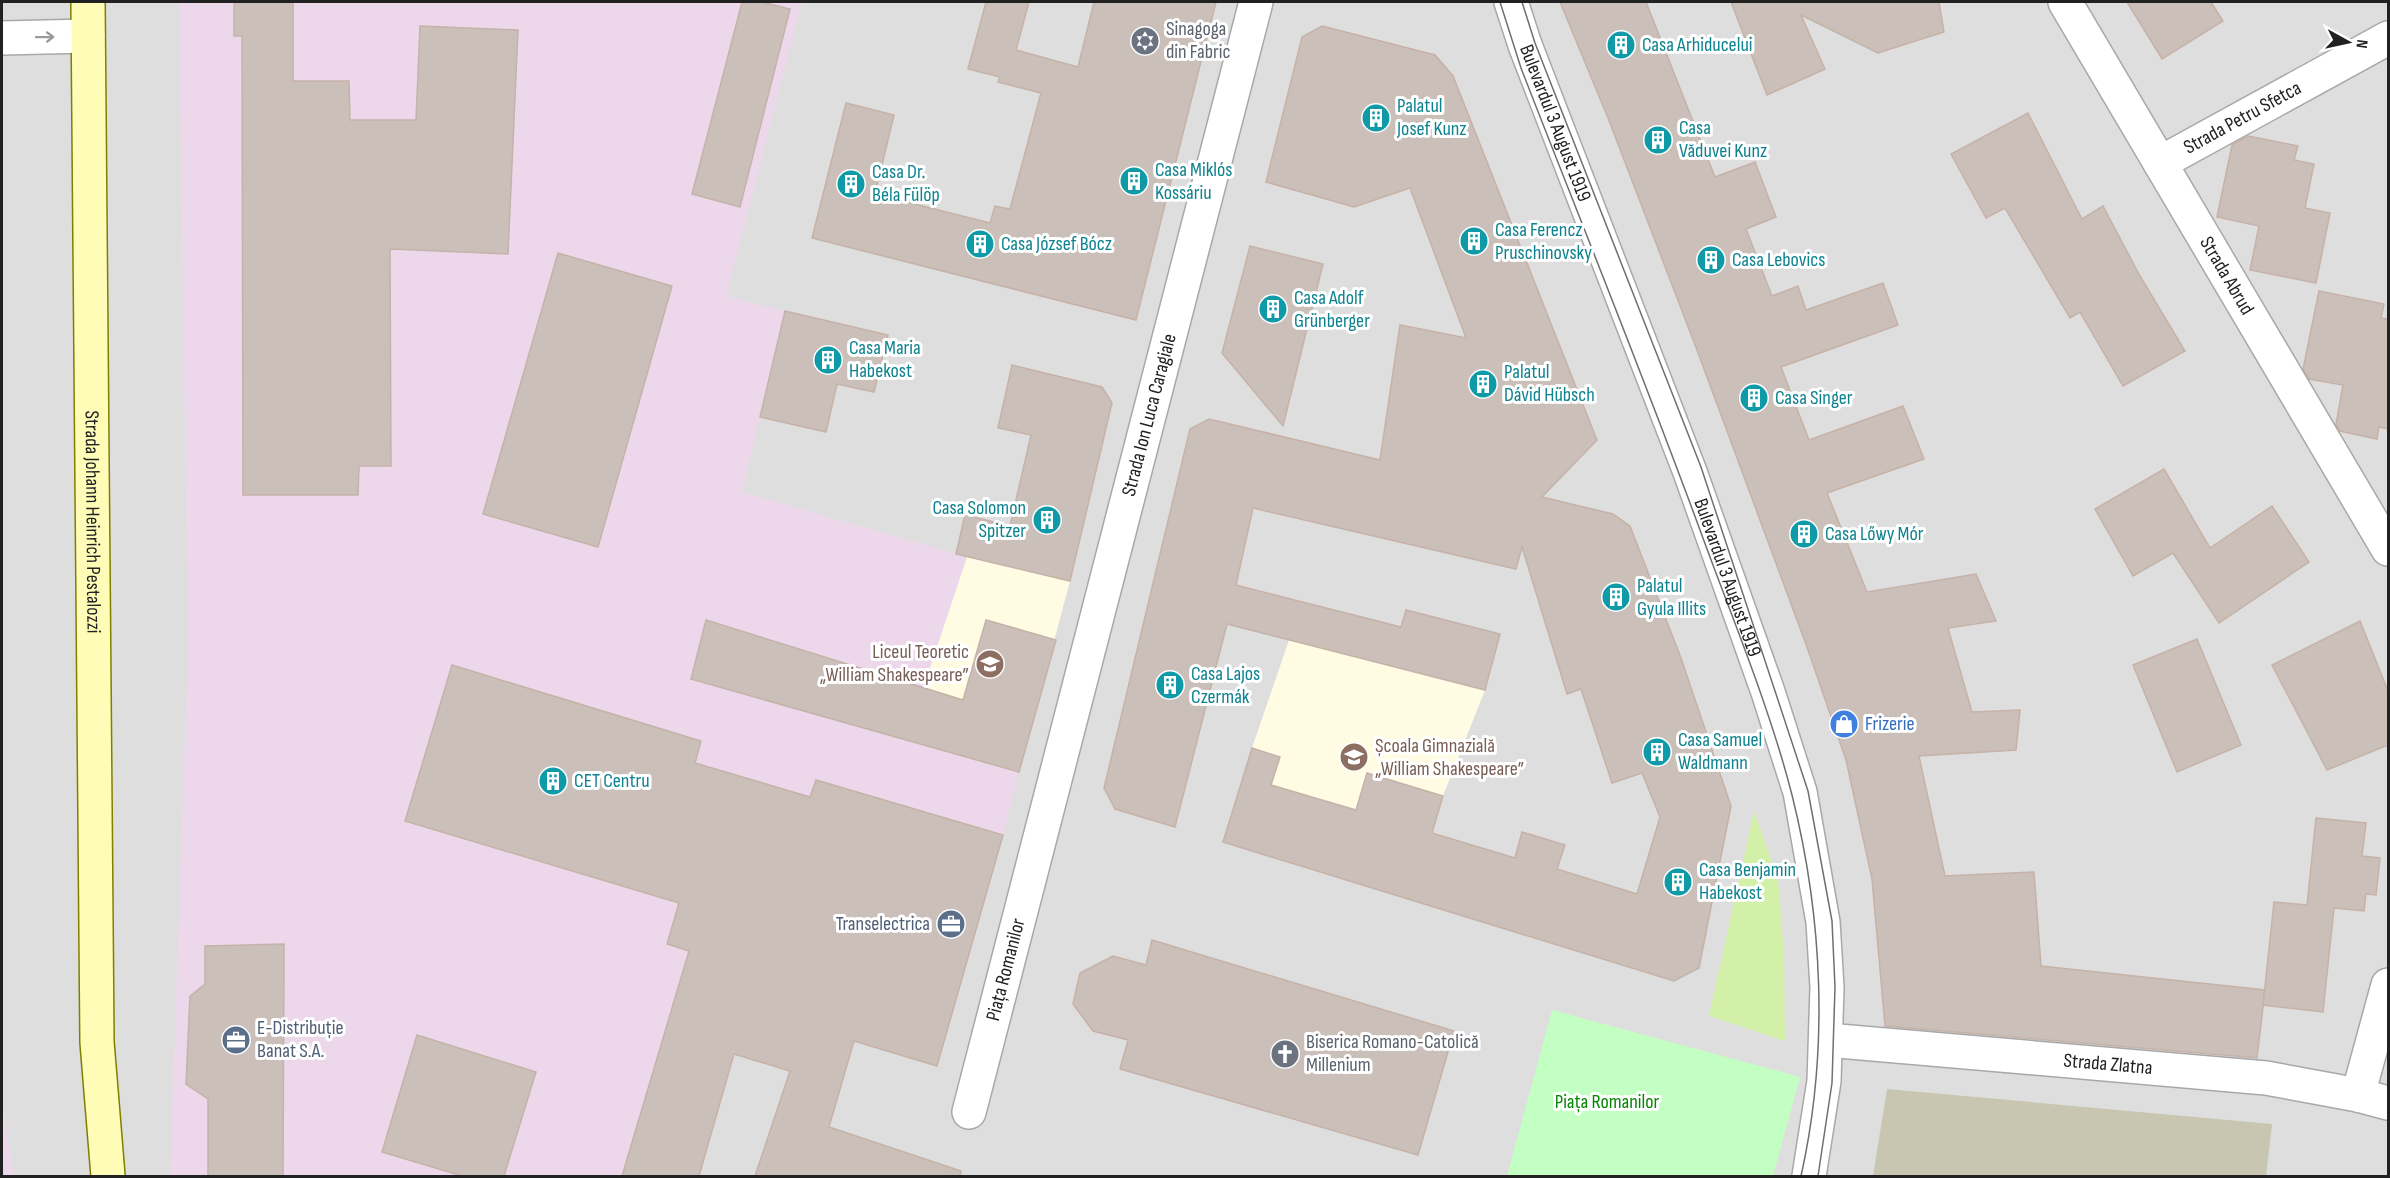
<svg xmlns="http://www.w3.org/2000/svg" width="2390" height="1178" font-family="'Sofia Sans Condensed',sans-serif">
<rect width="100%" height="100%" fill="#f2ede7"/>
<rect fill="#dfdede" x="2" y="2" width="2386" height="1174"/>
<g fill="#ecd8ea">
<polygon points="179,2 802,2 726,296 785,311 742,492 967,557 923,689 908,741 1019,772 1003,835 816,780 699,1176 170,1176 188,649"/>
<polygon points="2,1106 14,1176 2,1176"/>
</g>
<g fill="#fffce3">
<polygon points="967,557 1070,581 1019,772 908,741 923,689"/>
<polygon points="1289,640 1485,690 1443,796 1401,784 1369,887 1223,842 1252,748"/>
</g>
<polygon fill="#c8c6b1" points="1887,1089 2272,1124 2266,1176 1873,1176"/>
<polygon fill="#d3f0a9" points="1754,811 1778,880 1784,953 1785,1041 1709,1016"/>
<polygon fill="#c3fec2" points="1552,1010 1800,1077 1773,1176 1507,1176"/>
<g fill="#cbbfb9" stroke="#c5b2a8" stroke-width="1.5">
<polygon points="234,2 293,2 293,81 349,81 350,120 416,120 420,26 518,30 508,254 390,249 391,466 359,466 358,495 243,495 242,36 234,36"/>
<polygon points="742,2 762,2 790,9 740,207 692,194"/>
<polygon points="986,2 1029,2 1016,50 1078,67 1094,2 1216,2 1136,320 812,238 846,103 894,115 875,194 990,223 995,206 1010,209 1041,93 998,82 1000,77 968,69"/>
<polygon points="1560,2 1646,2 1715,177 1755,162 1776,217 1746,229 1772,296 1798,286 1806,310 1883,283 1898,325 1781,367 1809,440 1903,406 1924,459 1827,493 1867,592 1976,574 1996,621 1948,628 1972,712 2020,710 2016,750 1919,756 1945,876 2034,872 2041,966 2265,990 2257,1058 1885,1026 1872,879 1846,760 1807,647 1697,350 1608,118"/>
<polygon points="1731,2 1939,2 1944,32 1878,53 1801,15 1825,69 1767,95"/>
<polygon points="2127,2 2211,2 2223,21 2162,59"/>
<polygon points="1322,26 1435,55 1453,76 1597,440 1542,497 1613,514 1630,526 1681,658 1731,806 1699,968 1674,981 1223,842 1252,748 1280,757 1271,785 1356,810 1367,773 1443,796 1432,833 1515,858 1522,832 1565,845 1557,869 1637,894 1660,817 1642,773 1612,783 1581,689 1567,694 1522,547 1516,569 1253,508 1236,585 1401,627 1406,610 1500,634 1485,690 1227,624 1175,827 1115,809 1104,788 1190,429 1209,419 1380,460 1400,325 1466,338 1410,188 1354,207 1266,182 1302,37"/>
<polygon points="2028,113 2082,219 2103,206 2140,276 2185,351 2123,386 2080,312 2070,318 2005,208 1986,218 1951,154"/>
<polygon points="2248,136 2298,146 2294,160 2314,164 2305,208 2330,213 2316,283 2250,270 2259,226 2217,217 2232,145"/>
<polygon points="1250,246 1323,264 1283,426 1222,353"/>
<polygon points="558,253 672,286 598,547 483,514"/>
<polygon points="2319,291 2384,304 2381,318 2388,319 2388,429 2379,427 2377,439 2340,431 2336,424 2343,385 2309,379 2303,369"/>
<polygon points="785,311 888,335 874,392 837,384 826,432 760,417"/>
<polygon points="1012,365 1102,387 1112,403 1070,581 956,554 965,515 1010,526 1031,435 998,428"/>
<polygon points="2164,469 2210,548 2272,506 2309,562 2219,623 2173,553 2133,576 2095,509"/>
<polygon points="706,620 963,700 986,620 1056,640 1019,772 691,679"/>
<polygon points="2360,621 2388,691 2388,745 2327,770 2272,665"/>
<polygon points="2197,639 2241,745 2177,772 2133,665"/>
<polygon points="452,665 701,741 695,763 810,797 816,780 1003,835 937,1066 854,1041 829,1127 961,1171 960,1176 755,1176 790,1071 734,1054 699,1176 622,1176 689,951 667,944 679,903 405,821"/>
<polygon points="2316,818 2366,823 2362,856 2380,858 2376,895 2366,894 2364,911 2334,908 2323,1012 2263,1005 2274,902 2307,905"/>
<polygon points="1152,940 1454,1031 1418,1155 1120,1069 1128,1040 1093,1031 1073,1004 1080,973 1113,956 1146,965"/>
<polygon points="284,944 283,1176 208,1176 208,1099 186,1084 190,996 205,984 205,946"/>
<polygon points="417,1035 536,1072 504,1176 462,1176 382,1152"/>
</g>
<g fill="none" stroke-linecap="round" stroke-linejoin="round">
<g stroke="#a8a8a8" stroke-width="36">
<g id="minor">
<path id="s1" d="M1511,2l14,43 165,427 78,220 32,100 23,130 4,65 -3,94 -15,95"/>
<path id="s2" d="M2065,2l323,547"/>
<polyline points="2,38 88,36"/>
<path id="s3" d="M2160,163l228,-125"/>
<path id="s4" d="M1827,1040l439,38 92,17 30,8"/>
<polyline points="2358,1095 2388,985"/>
<path id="s5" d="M969,1112l287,-1110"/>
</g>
</g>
<g stroke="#7e8000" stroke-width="36">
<g id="secondary">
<path id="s6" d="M88,2l9,1040 11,134"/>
</g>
</g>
<use href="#minor" stroke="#fff" stroke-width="33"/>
<use href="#secondary" stroke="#fffcb8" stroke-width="33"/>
<g stroke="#6f6f6f" stroke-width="1.5">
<path d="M1500,2l21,66c60,154 122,307 179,462 32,88 69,175 92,265 31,124 37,256 9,381"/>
<polyline points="1522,2 1535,43 1701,467 1808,791 1832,921 1835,987 1832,1083 1818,1176"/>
</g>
</g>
<defs><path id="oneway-shaft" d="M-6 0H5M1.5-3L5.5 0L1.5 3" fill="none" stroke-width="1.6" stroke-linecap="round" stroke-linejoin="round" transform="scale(1.5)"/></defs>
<use stroke="#9b9b9b" href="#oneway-shaft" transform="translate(45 37) rotate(-1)"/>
<defs>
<g id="synagogue-disc" transform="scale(1.5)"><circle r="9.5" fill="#6b7280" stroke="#fff"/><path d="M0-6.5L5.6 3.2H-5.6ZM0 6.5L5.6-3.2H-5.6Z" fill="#fff"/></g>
<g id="building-disc" transform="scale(1.5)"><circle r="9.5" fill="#0f9aa8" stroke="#fff"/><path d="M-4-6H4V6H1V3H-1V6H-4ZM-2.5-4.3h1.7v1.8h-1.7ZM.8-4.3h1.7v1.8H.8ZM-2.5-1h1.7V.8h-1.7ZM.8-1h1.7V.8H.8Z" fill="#fff"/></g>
<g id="school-disc" transform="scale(1.5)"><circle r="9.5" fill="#8d6e63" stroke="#fff"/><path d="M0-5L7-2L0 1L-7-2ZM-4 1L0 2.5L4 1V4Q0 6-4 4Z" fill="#fff"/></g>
<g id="shop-disc" transform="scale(1.5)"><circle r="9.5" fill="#3f7fe0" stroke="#fff"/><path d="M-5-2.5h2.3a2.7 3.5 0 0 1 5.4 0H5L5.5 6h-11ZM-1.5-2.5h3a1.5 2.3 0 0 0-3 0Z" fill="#fff"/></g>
<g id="office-disc" transform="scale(1.5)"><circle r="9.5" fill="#5c6f8a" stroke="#fff"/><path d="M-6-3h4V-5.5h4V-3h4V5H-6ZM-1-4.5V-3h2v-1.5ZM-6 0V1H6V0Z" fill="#fff"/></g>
<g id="church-disc" transform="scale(1.5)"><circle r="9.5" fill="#6b7280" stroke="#fff"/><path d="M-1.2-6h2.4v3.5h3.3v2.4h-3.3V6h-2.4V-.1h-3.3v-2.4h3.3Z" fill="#fff"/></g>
</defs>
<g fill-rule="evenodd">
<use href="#synagogue-disc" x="1145" y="41"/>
<use href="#building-disc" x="1621" y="45"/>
<use href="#building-disc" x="1376" y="118"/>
<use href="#building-disc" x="1658" y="140"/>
<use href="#building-disc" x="1134" y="181"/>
<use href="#building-disc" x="851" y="184"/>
<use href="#building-disc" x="1474" y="241"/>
<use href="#building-disc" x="980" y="244"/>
<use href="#building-disc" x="1711" y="260"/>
<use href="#building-disc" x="1273" y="309"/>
<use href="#building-disc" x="828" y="360"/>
<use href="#building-disc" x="1483" y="384"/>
<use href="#building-disc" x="1754" y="398"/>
<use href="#building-disc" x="1047" y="520"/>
<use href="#building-disc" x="1804" y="534"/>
<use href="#building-disc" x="1616" y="597"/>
<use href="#school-disc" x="990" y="664"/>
<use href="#building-disc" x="1170" y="685"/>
<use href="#shop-disc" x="1844" y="724"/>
<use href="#building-disc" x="1657" y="752"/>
<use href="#school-disc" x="1354" y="757"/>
<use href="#building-disc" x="553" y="781"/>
<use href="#building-disc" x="1678" y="882"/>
<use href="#office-disc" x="951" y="924"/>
<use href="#office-disc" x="236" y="1040"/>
<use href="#church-disc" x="1285" y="1054"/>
</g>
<g text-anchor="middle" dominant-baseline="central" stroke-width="6" stroke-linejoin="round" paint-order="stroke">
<g font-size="20" fill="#5b616d" stroke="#fff" text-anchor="start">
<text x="1166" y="29">Sinagoga<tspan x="1166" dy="23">din Fabric</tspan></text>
<text x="1306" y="1042">Biserica Romano-Catolică<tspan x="1306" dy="23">Millenium</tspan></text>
</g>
<g font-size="20" fill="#0d838f" stroke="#fff" text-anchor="start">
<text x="1642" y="45">Casa Arhiducelui</text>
<text x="1397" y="106">Palatul<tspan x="1397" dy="23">Josef Kunz</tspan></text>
<text x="1679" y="128">Casa<tspan x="1679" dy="23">Văduvei Kunz</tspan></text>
<text x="1155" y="170">Casa Miklós<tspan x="1155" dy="23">Kossáriu</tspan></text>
<text x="872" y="172">Casa Dr.<tspan x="872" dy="23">Béla Fülöp</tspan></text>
<text x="1495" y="230">Casa Ferencz<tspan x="1495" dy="23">Pruschinovsky</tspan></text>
<text x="1001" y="244">Casa József Bócz</text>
<text x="1732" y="260">Casa Lebovics</text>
<text x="1294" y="298">Casa Adolf<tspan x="1294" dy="23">Grünberger</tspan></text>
<text x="849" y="348">Casa Maria<tspan x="849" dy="23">Habekost</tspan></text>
<text x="1504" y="372">Palatul<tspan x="1504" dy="23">Dávid Hübsch</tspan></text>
<text x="1775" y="398">Casa Singer</text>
<text x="1026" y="508" text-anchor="end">Casa Solomon<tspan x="1026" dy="23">Spitzer</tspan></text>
<text x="1825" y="534">Casa Lőwy Mór</text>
<text x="1637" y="586">Palatul<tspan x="1637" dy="23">Gyula Illits</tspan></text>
<text x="1191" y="674">Casa Lajos<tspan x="1191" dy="23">Czermák</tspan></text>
<text x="1678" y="740">Casa Samuel<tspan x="1678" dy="23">Waldmann</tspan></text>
<text x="574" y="781">CET Centru</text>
<text x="1699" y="870">Casa Benjamin<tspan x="1699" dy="23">Habekost</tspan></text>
</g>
<g font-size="20" fill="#212121" stroke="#fff">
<text stroke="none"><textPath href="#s3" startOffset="94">Strada Petru Sfetca</textPath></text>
<text stroke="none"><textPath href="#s1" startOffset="129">Bulevardul 3 August 1919</textPath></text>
<text stroke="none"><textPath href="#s2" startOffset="318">Strada Abrud</textPath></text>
<text stroke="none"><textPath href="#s5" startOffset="720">Strada Ion Luca Caragiale</textPath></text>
<text stroke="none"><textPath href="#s6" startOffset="520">Strada Johann Heinrich Pestalozzi</textPath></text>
<text stroke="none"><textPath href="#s1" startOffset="615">Bulevardul 3 August 1919</textPath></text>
<text stroke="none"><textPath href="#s5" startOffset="147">Piața Romanilor</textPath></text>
<text stroke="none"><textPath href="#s4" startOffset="282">Strada Zlatna</textPath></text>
</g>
<g font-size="20" fill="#785e54" stroke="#fff" text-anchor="end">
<text x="969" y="652">Liceul Teoretic<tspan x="969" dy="23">„William Shakespeare”</tspan></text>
<text x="1375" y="746" text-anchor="start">Școala Gimnazială<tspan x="1375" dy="23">„William Shakespeare”</tspan></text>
</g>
<g font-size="20" fill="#366cbe" stroke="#fff" text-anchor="start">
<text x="1865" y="724">Frizerie</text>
</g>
<g font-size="20" fill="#4e5e75" stroke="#fff" text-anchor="end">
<text x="930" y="924">Transelectrica</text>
<text x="257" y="1028" text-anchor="start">E-Distribuție<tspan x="257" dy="23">Banat S.A.</tspan></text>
</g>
<g font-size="20" fill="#048603" stroke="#fff">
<text x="1607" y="1102">Piața Romanilor</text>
</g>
</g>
<rect width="2390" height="1178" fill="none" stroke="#212121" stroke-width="6"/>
<g transform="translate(2348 42) rotate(98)" stroke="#ffffff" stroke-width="4.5" paint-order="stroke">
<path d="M0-4.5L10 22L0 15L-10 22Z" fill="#212121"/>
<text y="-9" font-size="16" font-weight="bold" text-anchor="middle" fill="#212121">N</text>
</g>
</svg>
